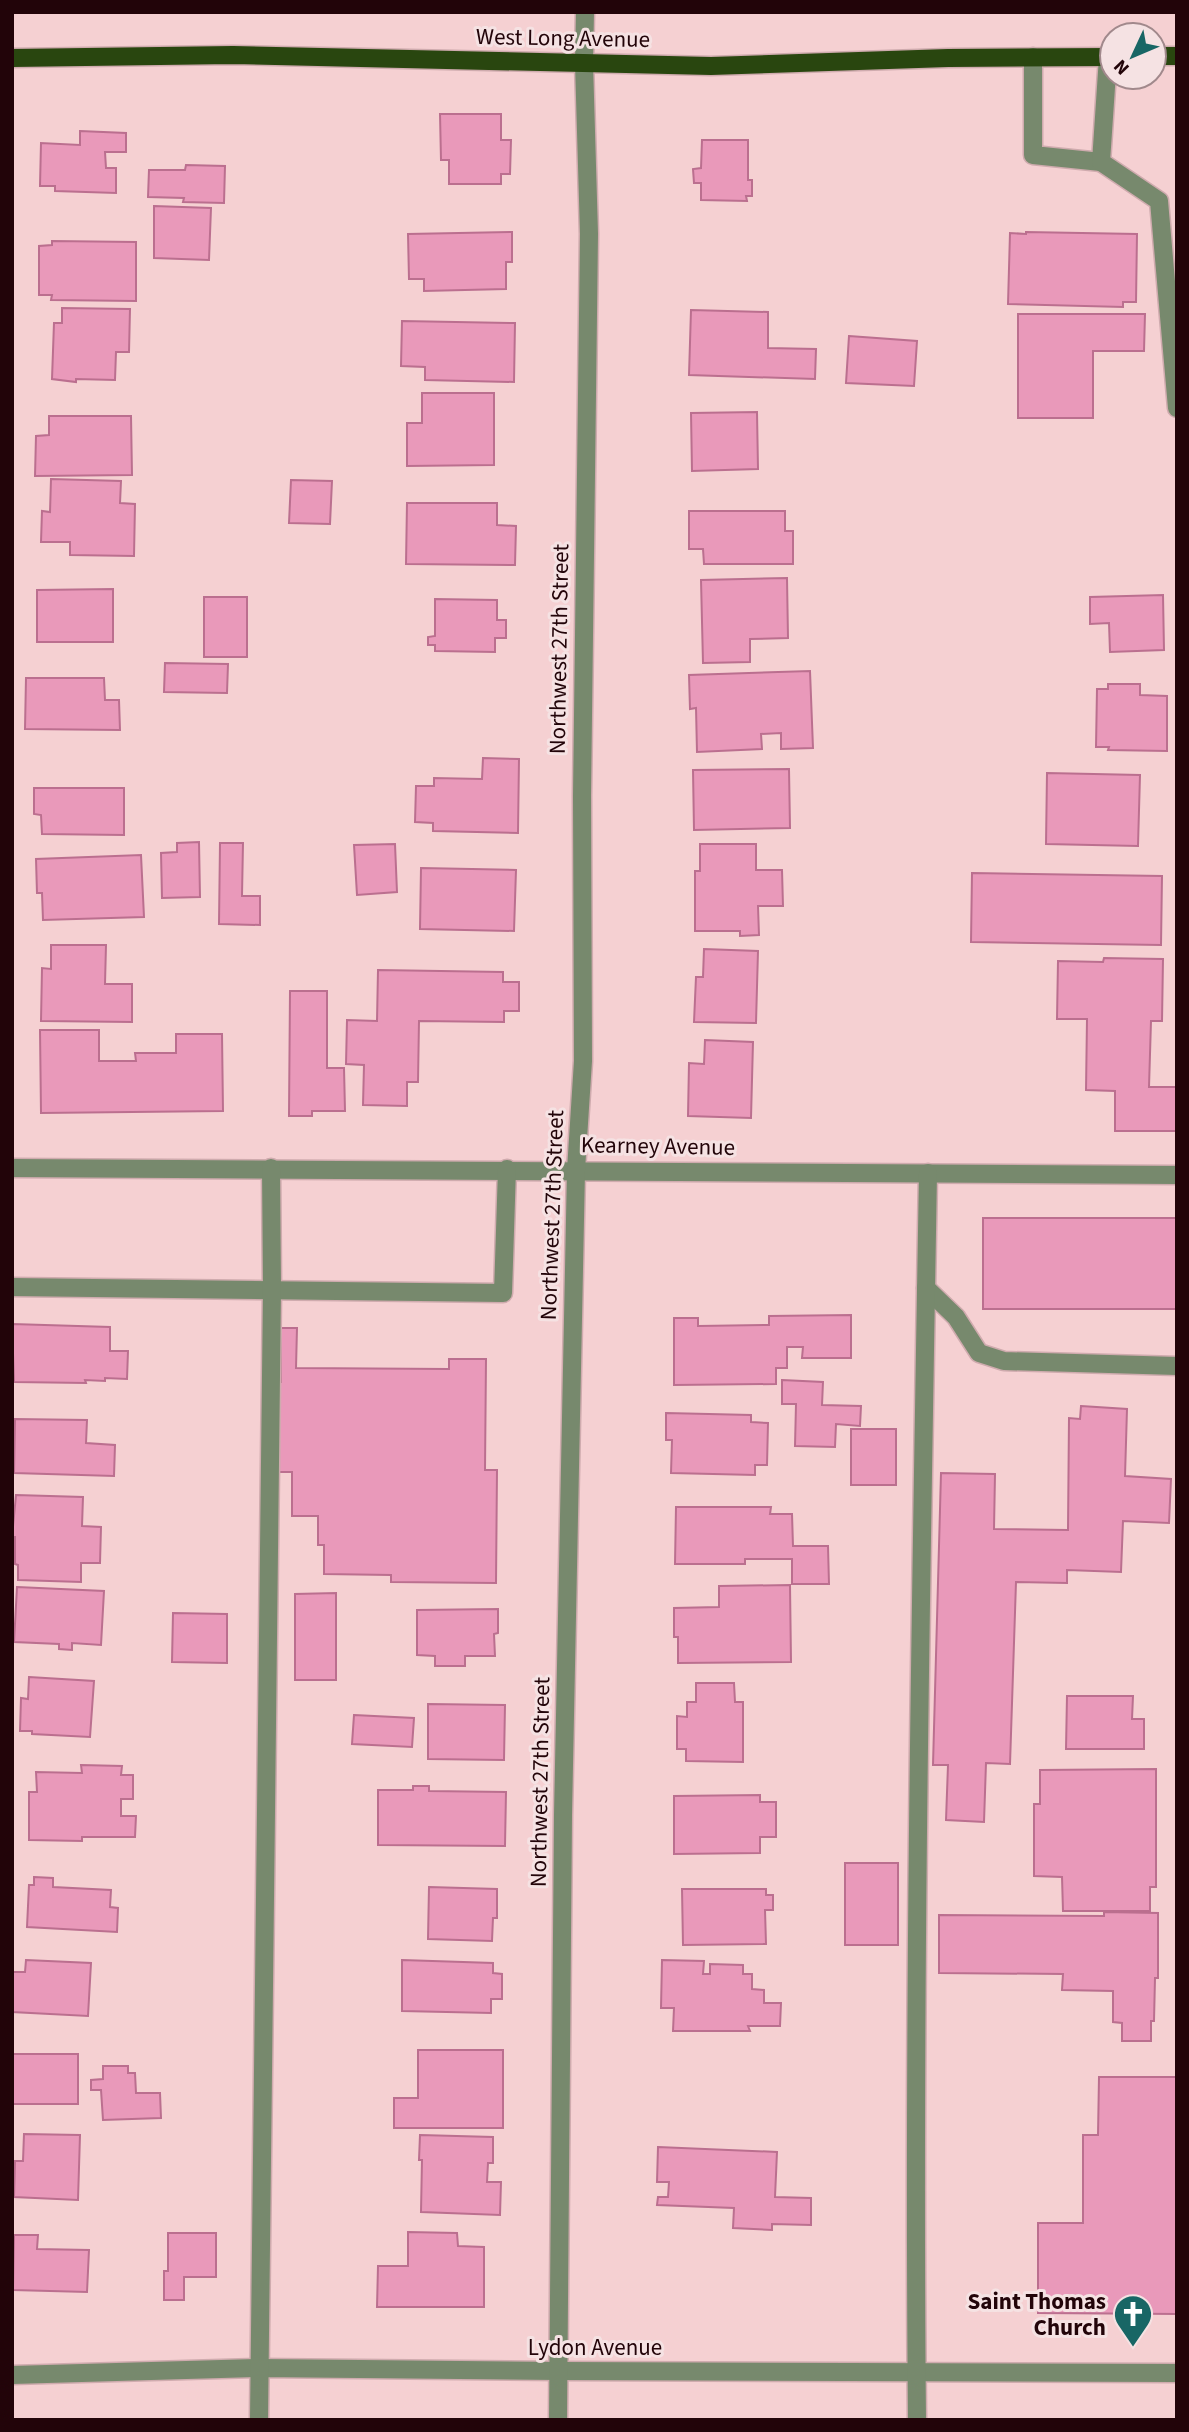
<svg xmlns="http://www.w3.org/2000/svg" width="1189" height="2432" font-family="'Source Sans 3',sans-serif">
<rect width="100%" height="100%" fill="#f5d0d2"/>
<g fill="#e999ba" stroke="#bb6f8f" stroke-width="2">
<polygon points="440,114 501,114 501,140 511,140 510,174 501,174 501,184 449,184 449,160 441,160"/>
<polygon points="80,131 126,133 126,152 105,152 106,168 116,168 116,193 55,191 55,186 40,186 41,143 80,145"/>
<polygon points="702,140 748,140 748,180 752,180 752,196 746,196 747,201 701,200 701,183 694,183 693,169 701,168"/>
<polygon points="186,165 225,166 224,203 183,202 184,198 148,197 149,170 185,170"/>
<polygon points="154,206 211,208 209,260 154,258"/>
<polygon points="512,232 512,262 506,262 506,289 424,291 424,279 409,279 408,234"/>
<polygon points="1026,232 1137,234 1136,302 1123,302 1123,307 1008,304 1010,233 1026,234"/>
<polygon points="52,241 136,242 136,301 51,300 52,295 39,295 39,246 52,245"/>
<polygon points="62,308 130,309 129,352 116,352 115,380 76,379 76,382 52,379 54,323 62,323"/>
<polygon points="691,310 768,312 768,348 816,349 815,379 689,375"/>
<polygon points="1018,314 1145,314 1144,351 1093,351 1093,418 1018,418"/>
<polygon points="402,321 515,323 514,382 425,380 425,367 401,366"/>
<polygon points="849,336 917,341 914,386 846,383"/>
<polygon points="422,393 494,393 494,465 407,466 407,423 422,423"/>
<polygon points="757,412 758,469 692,471 691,413"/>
<polygon points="49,416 131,416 132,475 35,476 36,436 49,435"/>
<polygon points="51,479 121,481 120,503 135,504 134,556 70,555 70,542 41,542 42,511 50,512"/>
<polygon points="291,480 332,481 330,524 289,523"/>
<polygon points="407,503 497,503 497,525 516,526 515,565 406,564"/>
<polygon points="689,511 785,511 785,531 793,531 793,564 704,564 703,549 689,549"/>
<polygon points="787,578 788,638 750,639 750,662 703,663 701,580"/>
<polygon points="113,589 113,642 37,642 37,590"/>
<polygon points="1163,595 1164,650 1110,652 1109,623 1090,624 1090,597"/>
<rect x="204" y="597" width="43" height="60"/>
<polygon points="435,599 497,600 497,620 506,620 506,638 495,638 495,652 435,651 435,645 428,645 428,637 435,636"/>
<polygon points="165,663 228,664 227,693 164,692"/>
<polygon points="810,671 813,748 781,749 781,733 761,734 762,749 697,752 696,708 690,709 689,675"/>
<polygon points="26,678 104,678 105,700 119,700 120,730 25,729"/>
<polygon points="1108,684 1140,684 1140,695 1167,696 1167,751 1108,750 1109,747 1096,747 1097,689 1108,689"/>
<polygon points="483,758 519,759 518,833 433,831 433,823 415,822 416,786 434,786 434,778 482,779"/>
<polygon points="789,769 790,828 694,830 693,770"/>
<polygon points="1047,773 1140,775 1138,846 1046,844"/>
<polygon points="34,788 124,788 124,835 42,834 41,815 34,814"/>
<polygon points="199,842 200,897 162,898 161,853 177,852 177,843"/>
<polygon points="220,843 243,843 242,896 260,896 260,925 219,924"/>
<polygon points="395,844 397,892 357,895 354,845"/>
<polygon points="700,844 756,844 756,870 782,870 783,906 758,906 759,935 740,936 740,931 695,931 695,871 700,871"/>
<polygon points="141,855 144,917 43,920 42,893 37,893 36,859"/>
<polygon points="421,868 516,870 514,931 420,929"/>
<polygon points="972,873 1162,876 1161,945 971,942"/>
<polygon points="51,945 106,945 105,984 132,984 132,1022 41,1021 42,968 51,969"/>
<polygon points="704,949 758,951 756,1023 694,1022 696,977 703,977"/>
<polygon points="1104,958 1163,959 1162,1021 1151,1021 1149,1087 1177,1087 1177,1131 1115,1131 1115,1091 1086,1090 1087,1019 1057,1019 1058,961 1103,962"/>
<polygon points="378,970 503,972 503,982 519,982 519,1011 504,1011 504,1022 419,1021 418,1082 407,1082 407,1106 363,1105 364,1065 346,1064 347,1020 377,1021"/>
<polygon points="290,991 327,991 327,1068 344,1068 345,1111 312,1111 312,1116 289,1116"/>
<polygon points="40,1030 99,1030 99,1061 136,1061 135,1053 176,1053 176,1034 222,1034 223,1111 41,1113"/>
<polygon points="705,1040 753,1042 751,1118 688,1116 689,1063 704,1064"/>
<rect x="983" y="1218" width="194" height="91"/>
<polygon points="851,1315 851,1358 802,1358 803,1347 787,1347 787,1368 776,1368 776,1384 674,1385 674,1318 698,1318 698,1326 769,1325 769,1316"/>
<polygon points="12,1324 110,1327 110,1351 128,1351 127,1379 105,1378 105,1381 85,1380 86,1383 14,1382"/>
<polygon points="281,1328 297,1328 296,1368 449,1369 449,1359 486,1359 485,1470 497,1470 496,1583 391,1582 391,1575 324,1574 324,1545 318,1545 318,1516 292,1516 292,1472 275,1472 275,1382 281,1382"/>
<polygon points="782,1380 823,1382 822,1405 861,1406 860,1426 836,1424 835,1447 795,1446 796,1404 782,1404"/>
<polygon points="1081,1406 1127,1409 1125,1476 1171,1479 1169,1523 1123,1521 1121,1572 1067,1570 1067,1583 1016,1582 1010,1764 986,1763 984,1822 946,1820 948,1765 933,1765 941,1473 995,1474 994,1529 1068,1530 1069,1418 1080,1419"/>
<polygon points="666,1413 751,1415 751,1422 768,1423 767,1465 755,1465 755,1475 671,1473 672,1440 666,1440"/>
<polygon points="15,1419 87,1420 86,1443 115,1445 114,1476 14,1473"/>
<rect x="851" y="1429" width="45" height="56"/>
<polygon points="16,1495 83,1497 82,1526 101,1527 100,1563 81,1563 81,1582 18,1580 18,1565 15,1564 15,1537 12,1537"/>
<polygon points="676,1507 771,1507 770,1514 792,1514 793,1546 828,1546 829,1584 792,1584 792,1559 745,1559 745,1564 675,1564"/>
<polygon points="790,1585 791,1662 678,1663 678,1637 674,1637 674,1608 719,1607 719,1586"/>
<polygon points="17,1587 104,1591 101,1645 72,1643 72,1650 59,1649 59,1644 14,1642"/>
<polygon points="336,1593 336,1680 295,1680 295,1594"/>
<polygon points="498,1609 498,1633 494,1634 495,1656 465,1656 465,1666 435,1666 435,1656 417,1655 417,1610"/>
<polygon points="173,1613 227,1614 227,1663 172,1662"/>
<polygon points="29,1677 94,1681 90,1737 32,1734 32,1731 20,1731 21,1698 28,1699"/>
<polygon points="696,1683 734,1683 735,1702 743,1702 743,1762 686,1761 686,1749 677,1749 677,1716 687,1717 687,1702 696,1702"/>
<polygon points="1067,1696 1133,1696 1132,1719 1144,1719 1144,1749 1066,1749"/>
<polygon points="428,1704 505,1705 504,1760 428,1759"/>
<polygon points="354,1715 414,1718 412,1747 352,1744"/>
<polygon points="81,1765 122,1766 121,1775 133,1775 133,1799 121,1799 121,1816 136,1816 135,1837 82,1837 82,1841 29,1840 29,1792 37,1792 36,1772 82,1773"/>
<polygon points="1156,1769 1156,1887 1150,1887 1150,1911 1063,1911 1062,1877 1034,1876 1034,1804 1040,1804 1040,1770"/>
<polygon points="413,1786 429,1786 429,1791 506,1792 505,1846 378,1845 378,1790 413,1790"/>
<polygon points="760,1795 760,1802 776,1802 776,1837 760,1837 760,1853 674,1854 674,1796"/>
<rect x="845" y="1863" width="53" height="82"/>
<polygon points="34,1877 53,1878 53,1887 111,1890 110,1907 118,1908 117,1932 27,1927 29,1885 34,1885"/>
<polygon points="429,1887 497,1889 497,1918 493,1918 492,1941 428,1939"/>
<polygon points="682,1889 766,1889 766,1895 773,1895 773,1910 765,1910 766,1944 683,1945"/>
<polygon points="1104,1912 1158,1913 1158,1978 1155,1978 1154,2021 1151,2021 1151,2041 1122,2041 1122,2023 1113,2022 1113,1991 1062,1990 1063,1974 939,1973 939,1915 1104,1916"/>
<polygon points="26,1960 91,1963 88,2016 12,2012 12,1972 25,1972"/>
<polygon points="402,1960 493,1963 493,1973 502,1974 502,1999 491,1999 491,2013 402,2011"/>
<polygon points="662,1960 704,1961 703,1974 710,1974 710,1964 743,1965 743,1974 752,1974 752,1989 764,1990 764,2003 781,2003 780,2026 748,2026 750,2031 673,2031 674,2008 661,2008"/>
<polygon points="418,2050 503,2050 503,2128 394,2128 394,2098 418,2098"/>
<rect x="12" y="2054" width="66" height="50"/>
<polygon points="103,2066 128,2066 128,2073 135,2073 136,2093 160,2093 161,2118 103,2120 101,2090 91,2090 91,2080 103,2079"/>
<polygon points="1099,2077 1177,2077 1177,2314 1038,2313 1038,2223 1083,2223 1083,2135 1098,2135"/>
<polygon points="24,2134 80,2135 78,2200 14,2197 15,2161 23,2161"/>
<polygon points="420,2135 493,2137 493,2163 488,2163 487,2182 501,2182 500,2215 421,2212 422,2160 419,2160"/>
<polygon points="658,2147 777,2152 775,2197 811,2198 811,2225 772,2224 772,2230 733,2228 734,2208 657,2205 658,2197 668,2197 669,2182 657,2182"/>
<polygon points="408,2232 457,2233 458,2246 484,2247 484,2307 377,2307 378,2266 408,2266"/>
<polygon points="168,2233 216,2233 216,2277 184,2277 184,2300 164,2300 164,2271 168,2271"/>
<polygon points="14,2235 38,2235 37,2249 89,2250 87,2292 13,2290"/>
</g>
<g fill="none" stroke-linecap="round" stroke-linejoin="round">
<g stroke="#cfabae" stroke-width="21">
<g id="minor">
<polyline points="1033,57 1033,155 1101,162"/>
<polyline points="1108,57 1101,162 1159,201 1177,408"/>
<polyline points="12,1168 1177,1175"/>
<polyline points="12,1287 503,1293 507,1169"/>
<polyline points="926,1288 956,1317 979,1353 1004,1361 1177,1366"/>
<polyline points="12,2375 259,2368 559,2371 1177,2373"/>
<polyline points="259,2420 272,1289 271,1168"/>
<polyline points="558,2420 563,1815 576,1170 583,1061 582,796 589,234 584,63 585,12"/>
<path d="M917,2420c-4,-416 4,-831 11,-1247"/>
</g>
</g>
<g stroke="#cfabae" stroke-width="21">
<g id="major">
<polyline points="1154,56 1177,56"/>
<polyline points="12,58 233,55 711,66 948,58 1112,57"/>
</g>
</g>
<use href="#minor" stroke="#77896d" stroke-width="18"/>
<use href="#major" stroke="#29460f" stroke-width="18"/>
</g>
<defs>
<g id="church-pin" transform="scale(2.0125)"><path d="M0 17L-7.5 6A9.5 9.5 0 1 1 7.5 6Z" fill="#186665" stroke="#f5e2e3"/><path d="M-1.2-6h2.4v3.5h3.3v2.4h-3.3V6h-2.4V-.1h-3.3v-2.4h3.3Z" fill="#fff"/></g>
</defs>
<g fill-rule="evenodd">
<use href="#church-pin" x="1133" y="2314"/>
</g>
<g text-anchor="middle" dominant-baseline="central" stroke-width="6" stroke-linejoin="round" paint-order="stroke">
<g font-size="23" fill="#220409" stroke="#f5e2e3">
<text transform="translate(563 38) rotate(1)">West Long Avenue</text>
<text transform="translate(559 649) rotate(-89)">Northwest 27th Street</text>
<text transform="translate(658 1146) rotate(1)">Kearney Avenue</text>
<text transform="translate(552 1215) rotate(-88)">Northwest 27th Street</text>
<text transform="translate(540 1782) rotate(-89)">Northwest 27th Street</text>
<text x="595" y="2347">Lydon Avenue</text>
</g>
<g font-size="23" font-weight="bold" fill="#220409" stroke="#f5e2e3" text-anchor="end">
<text x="1106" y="2301">Saint Thomas<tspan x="1106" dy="26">Church</tspan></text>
</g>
</g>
<rect width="1189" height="2432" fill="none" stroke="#220409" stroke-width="28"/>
<g transform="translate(1133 56) rotate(226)"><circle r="33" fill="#f5e2e3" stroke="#a1898c" stroke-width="2"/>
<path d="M0-5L12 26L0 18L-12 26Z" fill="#186665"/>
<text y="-10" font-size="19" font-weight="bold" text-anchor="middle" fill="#220409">N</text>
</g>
</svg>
